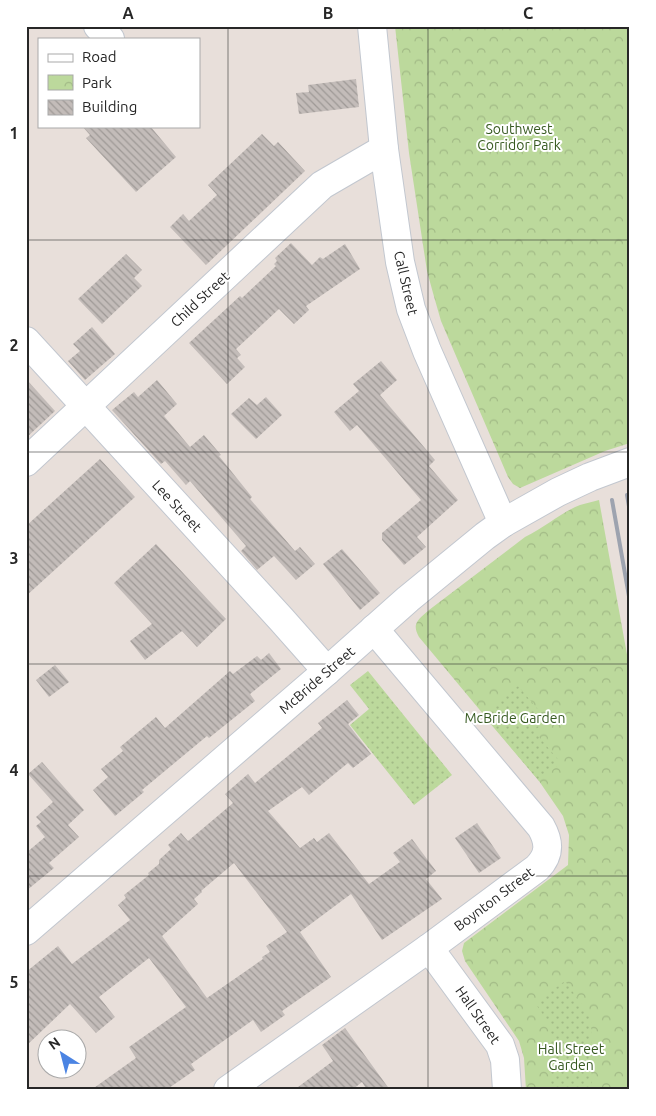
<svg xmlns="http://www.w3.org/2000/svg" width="656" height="1116" font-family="Ubuntu,sans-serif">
<defs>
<pattern id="park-crowns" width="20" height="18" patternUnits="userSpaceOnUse" patternTransform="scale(1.25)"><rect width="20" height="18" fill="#bcd99c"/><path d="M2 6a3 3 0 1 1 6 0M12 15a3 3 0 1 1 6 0" fill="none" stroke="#a2ba86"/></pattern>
<pattern id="garden-dots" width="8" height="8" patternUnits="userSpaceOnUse" patternTransform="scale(1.25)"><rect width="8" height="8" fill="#bcd99c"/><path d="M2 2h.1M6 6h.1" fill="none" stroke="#a2ba86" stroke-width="1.8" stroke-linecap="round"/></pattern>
<pattern id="building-back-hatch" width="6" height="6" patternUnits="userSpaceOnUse" patternTransform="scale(1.25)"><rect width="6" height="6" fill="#c3bcb9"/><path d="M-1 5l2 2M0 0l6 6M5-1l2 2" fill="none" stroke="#9e9996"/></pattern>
</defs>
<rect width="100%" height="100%" fill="#e8dfda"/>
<g fill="url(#park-crowns)">
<polygon points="395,26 630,26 630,443 605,451 520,488 513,484 508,477 441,321 433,293 427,271 409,153"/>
<path d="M599,500l31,171v419h-104l-2,-32 -5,-17 -54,-80 -3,-10 2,-8 104,-78 1,-30 -6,-19 -24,-35 -120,-144c-8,-14 0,-18 10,-27l96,-73c19,-9 35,-24 55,-32 6,-2 13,-3 19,-5z"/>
</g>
<g fill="url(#garden-dots)">
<polygon points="368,671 452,775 414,805 350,725 369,709 350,685"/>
<polygon points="518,686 547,720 534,731 561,763 539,781 483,715"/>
<polygon points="565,981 591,1017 592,1090 549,1090 550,1025 535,1003"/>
</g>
<g fill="url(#building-back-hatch)" fill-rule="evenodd">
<polygon points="356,79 359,107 299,114 296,93 309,92 308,85"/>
<polygon points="82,126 150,126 176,157 136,192 86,138 90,135"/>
<polygon points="262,134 274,146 278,142 305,171 206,265 170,227 183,214 189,221 217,195 208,185"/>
<polygon points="291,243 312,265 320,257 323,259 345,244 360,269 306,306 309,310 294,324 279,309 236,349 241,355 237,358 245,367 227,384 189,343 240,296 242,298 276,266 274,264 277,261 275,258"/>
<polygon points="126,254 142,270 134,278 142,286 102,324 78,299"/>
<polygon points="92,327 115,354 85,380 68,361 80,351 73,344"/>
<polygon points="381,361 397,380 380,395 435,460 429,466 458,500 417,537 426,547 404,565 382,540 382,533 421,500 357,425 350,431 334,412 359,391 353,384"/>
<polygon points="26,379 55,411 26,438"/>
<polygon points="157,380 177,404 164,416 190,447 204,435 221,455 219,456 252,497 250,499 295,551 300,547 315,564 296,580 274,556 257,570 241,551 246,546 190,481 186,485 165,461 161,464 112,410 134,392 138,397"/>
<polygon points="266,397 282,415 256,439 231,414 249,398 257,405"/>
<polygon points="100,459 135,497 26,596 26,526"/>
<polygon points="156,544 226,619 197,647 182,631 145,660 130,641 152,624 114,583"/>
<polygon points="342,549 380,593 360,610 323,564"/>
<polygon points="269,653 281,669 250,694 255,701 209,738 207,736 142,790 144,792 115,816 93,790 108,777 101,769 123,751 120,747 156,717 165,728 230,671 233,674 257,656 261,660"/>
<polygon points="55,665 69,682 49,697 36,680"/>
<path d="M347,700l12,15 -11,9 23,30 -18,14 -5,-5 -39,32 -7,-8 -34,24 32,37 14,-10 3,4 12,-9 40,51 31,-22 -7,-9 19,-14 24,32 -10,8 16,20 -60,41 -31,-46 -51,38 31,45 -49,34 3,4 -24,17 -8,-12 -62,44 4,6 -29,20h-75l45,-32 -7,-11 57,-40 -37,-49 -50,39 16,20 -19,16 -26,-29 -44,42v-74l32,-26 14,18 58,-44 -12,-15 8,-7 -2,-3 25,-20 -1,-2 11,-9v-4l12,-11 -3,-4 13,-12 7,8 45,-38 -8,-9 23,-20 7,9 67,-55 -4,-5zM234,863l53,69 -21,14 4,6 -8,5 1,2 -56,39 -45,-62 36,-32 -4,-5 8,-7 -1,-1z"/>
<polygon points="42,762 84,810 68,825 79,837 49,863 54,868 26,891 26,853 45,837 36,826 41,822 36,817 53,802 28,774"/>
<polygon points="477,823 501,858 479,873 455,838"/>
<polygon points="345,1028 390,1090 367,1090 362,1082 352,1090 294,1090 333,1061 322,1045"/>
</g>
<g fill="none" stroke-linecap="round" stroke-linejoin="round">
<g stroke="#c2c7cf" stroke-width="30">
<g id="minor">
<polyline points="98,26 110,39"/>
<polyline points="372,26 384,149 400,262 411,309 427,351 503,523"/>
<polyline points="26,341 281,619 327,671"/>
<polyline points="26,462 322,185 384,149"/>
<polyline points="26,931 327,671 408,599 485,536 503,523 558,492 590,477 630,462"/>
<polyline points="429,948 500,1045 505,1060 507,1090"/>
<path d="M228,1090l201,-142 108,-80c13,-13 13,-25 4,-41l-167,-198"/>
</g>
</g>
<use href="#minor" stroke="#fff" stroke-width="28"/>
<g stroke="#9da3af" stroke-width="4">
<polyline points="627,495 630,512"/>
<polyline points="612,500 630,602"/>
</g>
</g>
<path fill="none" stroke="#272727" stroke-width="1" stroke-opacity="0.55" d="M228,26v1064M428,26v1064M26,240h604M26,452h604M26,664h604M26,876h604"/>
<g text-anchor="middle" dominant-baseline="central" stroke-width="4" stroke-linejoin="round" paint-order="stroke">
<g font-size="14" fill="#375a21" stroke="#fff">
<text x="519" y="129">Southwest<tspan x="519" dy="16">Corridor Park</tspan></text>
<text x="515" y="718">McBride Garden</text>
<text x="571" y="1049">Hall Street<tspan x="571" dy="16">Garden</tspan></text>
</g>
<g font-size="14" fill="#272727" stroke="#fff">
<text transform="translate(406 283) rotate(77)">Call Street</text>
<text transform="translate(200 299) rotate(-43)">Child Street</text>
<text transform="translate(177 506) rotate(47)">Lee Street</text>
<text transform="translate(317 680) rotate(-41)">McBride Street</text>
<text transform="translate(494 899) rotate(-37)">Boynton Street</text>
<text transform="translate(478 1015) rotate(55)">Hall Street</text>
</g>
</g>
<rect width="656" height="1116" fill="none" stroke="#ffffff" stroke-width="55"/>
<rect x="38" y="38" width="162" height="90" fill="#ffffff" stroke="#a9a9a9"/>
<rect x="48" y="54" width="25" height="8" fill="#ffffff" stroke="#a9a9a9"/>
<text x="82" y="62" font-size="15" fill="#272727">Road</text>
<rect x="48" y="75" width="25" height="15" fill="url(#park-crowns)" stroke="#a9a9a9"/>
<text x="82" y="88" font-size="15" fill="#272727">Park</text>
<rect x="48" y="100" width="25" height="15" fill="url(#building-back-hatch)" stroke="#a9a9a9"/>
<text x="82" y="112" font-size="15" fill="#272727">Building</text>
<g transform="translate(62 1054) rotate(324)"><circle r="24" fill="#ffffff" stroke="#a9a9a9"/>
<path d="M0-4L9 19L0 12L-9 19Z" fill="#4b84e3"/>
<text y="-8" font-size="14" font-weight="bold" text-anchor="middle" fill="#272727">N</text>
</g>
<rect x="28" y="28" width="600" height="1060" fill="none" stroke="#272727" stroke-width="2"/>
<g font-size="16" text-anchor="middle" font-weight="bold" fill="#272727">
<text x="128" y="19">A</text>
<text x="328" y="19">B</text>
<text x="528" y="19">C</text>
<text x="14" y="139">1</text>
<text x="14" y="351">2</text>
<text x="14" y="564">3</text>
<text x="14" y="776">4</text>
<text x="14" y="988">5</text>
</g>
</svg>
